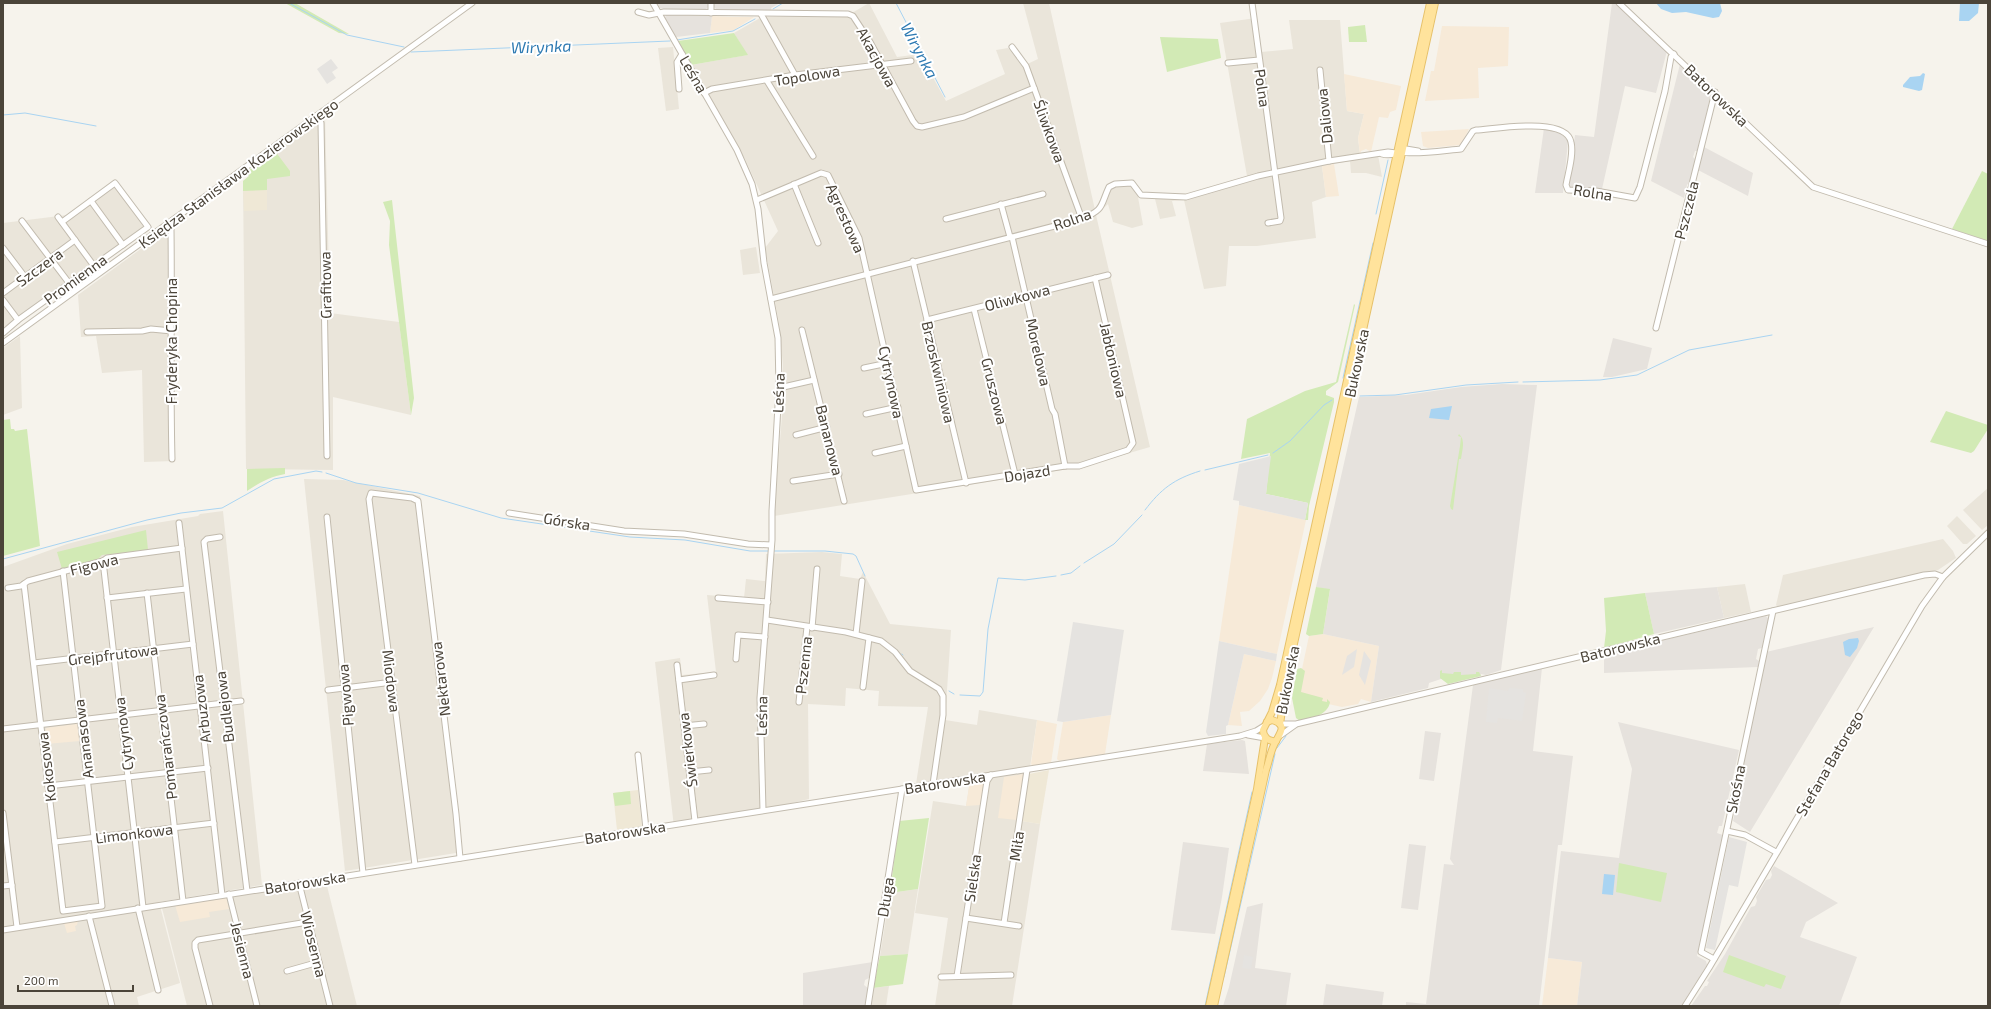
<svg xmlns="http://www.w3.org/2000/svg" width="1991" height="1009" font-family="'Exo 2',sans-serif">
<rect width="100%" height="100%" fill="#f6f3ec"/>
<g fill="#eae5da">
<polygon points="869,3 897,57 920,54 946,101 1005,74 996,50 1008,48 1023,66 1038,59 1023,3 1049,3 1095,210 1103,200 1106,188 1112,182 1130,180 1135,183 1143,193 1183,195 1193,194 1247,176 1220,23 1256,18 1261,52 1293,49 1289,20 1340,20 1347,111 1364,114 1358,138 1360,154 1378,155 1382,177 1366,173 1351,173 1350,161 1322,166 1326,197 1312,202 1316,238 1257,246 1229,246 1226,286 1204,289 1184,200 1172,201 1176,216 1160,219 1155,199 1138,197 1143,225 1132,228 1113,222 1108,204 1096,215 1150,447 1081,467 774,516 783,403 783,366 779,323 765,248 778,231 745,159 691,65 747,55 734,33 760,18 766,17 845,17"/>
<polygon points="673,47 679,109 666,111 658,48"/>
<polygon points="325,115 330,313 399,322 411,415 333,397 333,470 246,469 243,181 249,176 246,172"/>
<polygon points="115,181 147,224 14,320 3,330 3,223 67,215"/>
<polygon points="172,226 174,461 144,462 142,370 102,373 96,336 81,337 78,295"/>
<polygon points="756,247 760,273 743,275 740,250"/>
<polygon points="20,336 22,408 3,415 3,348"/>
<polygon points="304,479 343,480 420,496 462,852 345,871"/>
<polygon points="1988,488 1988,525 1982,530 1963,510"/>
<polygon points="223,511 262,885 159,902 180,983 137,997 139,1006 3,1006 3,567 67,544 132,527 198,516 200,514"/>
<polygon points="1957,516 1976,536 1967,544 1963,544 1947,526"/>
<polygon points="1943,539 1953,551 1956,558 1938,570 1778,607 1776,605 1783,575"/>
<polygon points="822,552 842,554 840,576 860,579 863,572 890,624 951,630 945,720 977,725 979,710 1037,720 1022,821 1040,824 1012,1006 935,1006 948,918 915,913 933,801 966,806 971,776 916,784 928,707 878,706 879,691 846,688 845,706 808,704 809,799 733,817 674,827 655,662 680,658 682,675 716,672 707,595 744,598 746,579 765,581 766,554"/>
<polygon points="1745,584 1751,612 1724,618 1717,587"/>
<polygon points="326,882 357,1006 187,1006 162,908"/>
<polygon points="918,889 908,954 880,956 890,893"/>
<polygon points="889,986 886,1006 870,1006 873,988"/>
</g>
<g fill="#f7ead8">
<polygon points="712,16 732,17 754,17 734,30 710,33"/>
<polygon points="1442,26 1509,27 1508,66 1478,68 1479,98 1425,101 1431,71 1434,71"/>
<polygon points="1344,74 1401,86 1396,110 1390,112 1388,118 1379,117 1371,152 1366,149 1361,151 1360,154 1358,138 1364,114 1347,111"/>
<polygon points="1469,129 1461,145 1428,148 1423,146 1421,132"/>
<polygon points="1334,164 1339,196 1326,197 1322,166"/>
<polygon points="1239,505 1306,520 1277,654 1219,641"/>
<polygon points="1323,634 1379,646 1371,702 1361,699 1358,704 1342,707 1296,697 1309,636"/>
<polygon points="1244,654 1276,661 1272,678 1268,689 1260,701 1249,711 1240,712 1242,726 1228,725"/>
<polygon points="1111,715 1105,754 1059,761 1057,759 1063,722"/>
<polygon points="1037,720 1057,724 1051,763 1033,766 1031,764"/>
<polygon points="76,724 78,725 80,741 46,744 46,728"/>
<polygon points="1024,774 1017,820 998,818 1004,777"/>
<polygon points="970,780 984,781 980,805 966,806"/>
<polygon points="226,897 229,909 209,912 210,917 180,922 175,905"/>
<polygon points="78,920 77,925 75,926 76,931 67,933 64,923"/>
<polygon points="1548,958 1582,962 1577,1006 1542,1006"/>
</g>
<g fill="#e6e2dd">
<polygon points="657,3 708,3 708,7 706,9 664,9 660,8"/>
<polygon points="714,3 780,3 771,8 772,11 717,10 714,7"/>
<polygon points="1612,3 1614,3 1667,51 1656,93 1625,86 1602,189 1571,188 1569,185 1575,135 1594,137"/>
<polygon points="666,15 712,16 710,33 676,37 665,18"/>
<polygon points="1680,64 1711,93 1698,151 1695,151 1693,157 1696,160 1691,179 1687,185 1684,198 1651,181"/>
<polygon points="1544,128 1563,133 1568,141 1563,193 1535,193"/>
<polygon points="1704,147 1753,173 1748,196 1698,170"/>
<polygon points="1613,338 1652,348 1647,369 1612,377 1603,377"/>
<polygon points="1502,384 1537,385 1501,670 1486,675 1481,674 1481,676 1441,679 1429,683 1428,688 1371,702 1379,646 1323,634 1330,590 1316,587 1359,397 1406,395 1461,387"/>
<polygon points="1717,587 1724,618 1654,634 1645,593"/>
<polygon points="1766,616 1769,619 1762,648 1758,649 1756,659 1759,661 1758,667 1604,673 1604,654"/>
<polygon points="1874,627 1750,832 1733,821 1739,795 1737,787 1766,652"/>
<polygon points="1542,668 1533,751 1573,756 1562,845 1558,845 1539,1006 1406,1006 1406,1002 1426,1004 1444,864 1454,865 1450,859 1473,685"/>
<polygon points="1618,722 1739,750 1722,826 1719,826 1717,833 1723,835 1697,956 1706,961 1707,965 1681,1006 1577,1006 1582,962 1548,958 1561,851 1619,858 1632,769"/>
<polygon points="1425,731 1441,733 1434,781 1419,779"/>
<polygon points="1242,740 1245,741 1249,774 1203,771 1207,744"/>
<polygon points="1183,842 1229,848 1222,897 1215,934 1171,930"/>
<polygon points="1409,844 1426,846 1418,910 1401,908"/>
<polygon points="1774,866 1838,903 1806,922 1800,937 1857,957 1839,1006 1691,1006 1705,986 1707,986 1709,982 1707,981 1725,954 1751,907 1755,906 1757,901 1756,897 1766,880 1770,879 1772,875 1771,871"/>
<polygon points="1263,903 1255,968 1291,973 1286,1006 1223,1006 1229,987 1247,907"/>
<polygon points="873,962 871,977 865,980 864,985 869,989 866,1006 803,1006 803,973"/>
<polygon points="1326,984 1384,992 1382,1006 1323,1006"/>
</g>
<g fill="#efe8d6">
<polygon points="267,179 267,210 244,211 243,186"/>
<polygon points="1049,770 1040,824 1021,821 1029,774"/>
<polygon points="638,790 642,826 617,830 613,793"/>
</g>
<g fill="#d2eab5">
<polygon points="285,3 295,3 349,34 339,33"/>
<polygon points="1365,25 1367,42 1349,42 1348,27"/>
<polygon points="734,33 748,55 691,65 678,41"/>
<polygon points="1160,37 1218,39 1221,58 1167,72"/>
<polygon points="275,151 290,171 290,176 267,179 267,190 243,191 243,181 249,176 246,172"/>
<polygon points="1982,171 1988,174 1988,241 1952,229"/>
<polygon points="392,200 414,398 411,415 389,245 390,221 383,202"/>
<polygon points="1354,304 1355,305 1338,382 1326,391 1326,395 1334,398 1334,402 1309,506 1308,520 1305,520 1308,503 1266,494 1270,453 1241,459 1247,419 1305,391 1336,382"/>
<polygon points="1946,411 1988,425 1988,429 1974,451 1971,453 1930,442"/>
<polygon points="10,419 11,429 14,429 15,431 27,429 40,546 3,556 3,420"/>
<path d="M1459,434c7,6 3,17 2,25h-2l-6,51 -2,-1 -1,-3 10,-60 1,-9 -3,-1z"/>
<path d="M285,468v6c-15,3 -25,8 -38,17v-22z"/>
<polygon points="146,530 148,550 102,555 98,559 62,569 57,552"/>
<polygon points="1316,587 1330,589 1323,634 1309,636 1306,634"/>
<polygon points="1645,593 1654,634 1604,648 1606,631 1604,598"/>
<path d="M1301,668l4,3 -4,21 22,6 -1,3 5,1v-3l3,3c-2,13 -18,16 -30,19l-4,-3 -4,-20 5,-29z"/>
<polygon points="1442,670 1442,673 1453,674 1454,672 1461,672 1461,675 1476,674 1476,672 1479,672 1481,676 1448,684 1440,678 1440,671"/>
<polygon points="630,791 631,804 615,806 613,793"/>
<polygon points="929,818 918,889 890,893 899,821"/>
<polygon points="1619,863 1667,873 1661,902 1616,892"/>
<polygon points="908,954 903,984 873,988 880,956"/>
<polygon points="1729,955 1786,976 1781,989 1766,984 1764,987 1723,972"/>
</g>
<g fill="#e5e3e0">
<polygon points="331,59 338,68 332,72 336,78 327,84 317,69"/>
<polygon points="1271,456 1266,494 1308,503 1305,520 1239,505 1239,501 1233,500 1239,464"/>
<polygon points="1073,622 1124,630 1111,715 1063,722 1057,721"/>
<polygon points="1219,641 1277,654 1276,661 1244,654 1228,725 1226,726 1226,734 1208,736 1206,732"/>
<polygon points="1357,649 1354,667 1342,675 1347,656"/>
<polygon points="1364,651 1371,661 1365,685 1359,675"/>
<polygon points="1489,688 1508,691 1509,688 1523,689 1523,692 1526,693 1522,721 1498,718 1497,723 1486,722"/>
<polygon points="1729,837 1747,842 1738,887 1729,885 1715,950 1706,948"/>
<polygon points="1244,955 1253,957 1251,969 1242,968"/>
</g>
<g fill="#a9d4f2">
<polygon points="1656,3 1720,3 1722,11 1719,17 1713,18 1686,12 1672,13 1661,9"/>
<polygon points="1960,3 1979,3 1978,13 1969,21 1959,21"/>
<polygon points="1923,73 1925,74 1922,90 1919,91 1903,87 1903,85 1910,77 1920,76"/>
<polygon points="1452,406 1449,420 1429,418 1431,409"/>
<polygon points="1858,638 1859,641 1857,648 1850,657 1845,655 1843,642 1849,639"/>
<polygon points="1604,874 1615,875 1613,895 1602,894"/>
</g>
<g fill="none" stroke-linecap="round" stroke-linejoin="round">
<g stroke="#a9d4f2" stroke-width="1">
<polyline points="289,3 347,35 404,47"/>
<polyline points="896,3 945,97"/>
<polyline points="773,9 783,3"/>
<polyline points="677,40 733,31 755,19"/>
<polyline points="411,52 670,41"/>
<polyline points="3,115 25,113 96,126"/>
<polyline points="1376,214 1388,160"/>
<polyline points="1343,378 1373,243"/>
<polyline points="1523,382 1600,380 1637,375 1689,350 1772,335"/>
<polyline points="1360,396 1395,395 1466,385 1518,382"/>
<polyline points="1273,453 1290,441 1324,405 1332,400"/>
<polyline points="1205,470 1268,455"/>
<polyline points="326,473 356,483 418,493 501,518 630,537 685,540 750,551 768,551"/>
<path d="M1145,510c16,-21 29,-31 55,-39"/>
<polyline points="773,551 825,551 853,554 856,556 865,576"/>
<polyline points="3,559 147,520 181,513 222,508 274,479 316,471 322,472"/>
<polyline points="1084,563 1114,544 1142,515"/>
<polyline points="1061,575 1071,573 1080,566"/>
<polyline points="902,654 903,655"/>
<polyline points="949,691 954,694"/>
<polyline points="960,695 980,696 983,692 988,629 998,578 1025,580 1056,576"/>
<polyline points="1277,748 1286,736"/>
<polyline points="1224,977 1275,754"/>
<polyline points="1205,1006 1252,792"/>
</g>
<g stroke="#c2bbae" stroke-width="7">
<g id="minor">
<polyline points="653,3 737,150 752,184 758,209 764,263 778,338 779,388 772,511 772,540 760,698 763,810"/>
<polyline points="1252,3 1281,218 1280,221 1268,223"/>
<polyline points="1619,3 1813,187 1988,244"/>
<polyline points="638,12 649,15 664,12 848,14 853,16 870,42 913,121 917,126 922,127 964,117 1034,88"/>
<polyline points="711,13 711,3"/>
<polyline points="761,14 795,75"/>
<polyline points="1012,47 1026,66 1082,219"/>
<polyline points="1228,63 1259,60"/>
<polyline points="1320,70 1329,161"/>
<polyline points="767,81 813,156"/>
<polyline points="679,89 677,62 682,54"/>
<polyline points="704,93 712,89 795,75 911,61"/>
<polyline points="316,116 321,123 327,456"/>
<path d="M1403,152c10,3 45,-2 58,-3l12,-18 3,-1c20,-1 90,-14 95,12 3,13 -3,31 -5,43l2,5 28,1 39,7 5,-11 25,-96 6,-34 3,-3"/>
<path d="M1382,154c7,2 19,0 24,-5l12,2"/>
<polyline points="794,184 818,243"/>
<polyline points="757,200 821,173 828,175 859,238 916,490 1065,466 1079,466 1128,450 1133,443 1095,278"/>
<polyline points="91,201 123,245"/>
<polyline points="1001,204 1010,237"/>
<polyline points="58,217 94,266"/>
<polyline points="946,219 1043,194"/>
<polyline points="22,221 69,283"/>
<path d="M168,224l3,5c1,77 -1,153 1,230"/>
<polyline points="1012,237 1052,409 1055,414 1065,466"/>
<polyline points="3,248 25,277"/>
<polyline points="913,261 966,483"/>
<polyline points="3,293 75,240"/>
<path d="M771,299l311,-80c23,-10 18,-13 27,-32l6,-3 17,-1 9,12 45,2 72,-21 71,-15 59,-9 8,1"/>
<polyline points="3,300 18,320"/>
<polyline points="974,309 1015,474"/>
<polyline points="927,320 1108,275"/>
<polyline points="1656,328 1715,92"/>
<polyline points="802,330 844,501"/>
<polyline points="87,332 142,331 151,329 172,331"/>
<polyline points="3,333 18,320 148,227 115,183 62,222"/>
<polyline points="3,343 472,3"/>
<polyline points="864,368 888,363"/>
<polyline points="779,388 814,380"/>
<polyline points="866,414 898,407"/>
<polyline points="796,435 827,427"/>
<polyline points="875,453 906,446"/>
<polyline points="793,481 839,474"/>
<polyline points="509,513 624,531 684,534 748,544 771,545"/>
<polyline points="327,517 363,873"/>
<polyline points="179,523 222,895"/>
<polyline points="220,537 207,539 204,542 247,891"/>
<polyline points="103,561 143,907"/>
<polyline points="24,584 63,911 102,906 63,571"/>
<polyline points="8,588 21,586 28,581 103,561 107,558 182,548"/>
<polyline points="147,593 183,901"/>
<polyline points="107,598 186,589"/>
<polyline points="718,598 768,602"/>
<polyline points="767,620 846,632 881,641 895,652 910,671 939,689 943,696 943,715 933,784"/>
<polyline points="812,628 817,569"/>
<polyline points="856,634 862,581"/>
<polyline points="736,659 738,635 765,637"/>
<polyline points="34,663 193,644"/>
<polyline points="677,665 695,821"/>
<polyline points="679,680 714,675"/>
<polyline points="863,687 869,638"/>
<polyline points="328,690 393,682"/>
<polyline points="799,702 807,627"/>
<polyline points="1280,724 1296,724 1924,575 1935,574 1943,577"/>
<polyline points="684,726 704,724"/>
<polyline points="3,729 241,701"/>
<polyline points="1248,735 1265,738"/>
<polyline points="1281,735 1295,725"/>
<polyline points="638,755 646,829"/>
<polyline points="690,772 709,770"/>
<polyline points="48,786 208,768"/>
<polyline points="3,813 17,927"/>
<polyline points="1727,831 1745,835 1776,852"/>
<polyline points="55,842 214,823"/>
<polyline points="415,865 369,499 371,493 412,498 418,501 456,814 460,858"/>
<polyline points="299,883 330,1006"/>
<polyline points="3,886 12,885"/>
<polyline points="229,894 257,1006"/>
<polyline points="138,908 158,990"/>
<polyline points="89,916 112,1006"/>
<polyline points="966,918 1019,926"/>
<polyline points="1004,923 1027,770"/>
<polyline points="3,930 1240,736 1256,731 1264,726"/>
<polyline points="1714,959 1701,952 1773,611"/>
<polyline points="287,971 319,962"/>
<polyline points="957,976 987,781 991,775"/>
<polyline points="941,977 1011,975"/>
<polyline points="210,1006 195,948 195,943 198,940 308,922"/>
<polyline points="868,1006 902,789"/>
<polyline points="1685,1006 1709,968 1922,606 1943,577 1988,533"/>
</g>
</g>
<g stroke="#e6c16a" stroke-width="8">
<g id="major">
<polyline points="1280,724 1288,671 1435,3"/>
<path d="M1276,741c-7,1 -13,-4 -13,-11l9,-18 8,-27 150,-682"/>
<polyline points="1209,1006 1257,789 1265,738"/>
<path d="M1214,1006l52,-236c3,-8 4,-17 8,-25 4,-10 16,-20 -2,-25l-5,2"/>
</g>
</g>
<use href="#minor" stroke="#fff" stroke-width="5"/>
<use href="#major" stroke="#ffe39c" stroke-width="6"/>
</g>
<g text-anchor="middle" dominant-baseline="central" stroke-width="4" stroke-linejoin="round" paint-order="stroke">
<g font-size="15" fill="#4b4439" stroke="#fff">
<text transform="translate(877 57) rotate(61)">Akacjowa</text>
<text transform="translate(694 74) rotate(60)">Leśna</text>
<text transform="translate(807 75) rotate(-9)">Topolowa</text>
<text transform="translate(1263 88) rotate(82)">Polna</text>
<text transform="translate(1717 95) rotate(44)">Batorowska</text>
<text transform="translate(1324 116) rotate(-96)">Daliowa</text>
<text transform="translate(1050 131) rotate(70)">Śliwkowa</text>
<text transform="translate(238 173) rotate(-36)">Księdza Stanisława Kozierowskiego</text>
<text transform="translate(1593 192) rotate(9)">Rolna</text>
<text transform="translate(1686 210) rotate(-76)">Pszczela</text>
<text transform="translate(846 218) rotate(66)">Agrestowa</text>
<text transform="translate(1072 219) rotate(-19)">Rolna</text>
<text transform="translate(39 267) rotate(-36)">Szczera</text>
<text transform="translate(75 279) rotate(-36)">Promienna</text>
<text transform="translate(325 285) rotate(-91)">Grafitowa</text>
<text transform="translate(1017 297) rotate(-15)">Oliwkowa</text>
<text transform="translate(171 341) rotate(-90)">Fryderyka Chopina</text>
<text transform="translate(1039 352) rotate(77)">Morelowa</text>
<text transform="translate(1114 360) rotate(77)">Jabłoniowa</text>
<text transform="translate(1356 363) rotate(-78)">Bukowska</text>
<text transform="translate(939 372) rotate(77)">Brzoskwiniowa</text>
<text transform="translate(892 382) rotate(78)">Cytrynowa</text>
<text transform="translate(995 391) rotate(76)">Gruszowa</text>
<text transform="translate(778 393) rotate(-88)">Leśna</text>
<text transform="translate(830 440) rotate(76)">Bananowa</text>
<text transform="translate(1027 473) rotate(-9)">Dojazd</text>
<text transform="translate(567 521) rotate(9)">Górska</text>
<text transform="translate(94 564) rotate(-14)">Figowa</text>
<text transform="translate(1620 647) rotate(-14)">Batorowska</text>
<text transform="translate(113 654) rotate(-7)">Grejpfrutowa</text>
<text transform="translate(803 665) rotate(-84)">Pszenna</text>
<text transform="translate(440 679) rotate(-97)">Nektarowa</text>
<text transform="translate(1287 680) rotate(-79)">Bukowska</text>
<text transform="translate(392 681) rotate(83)">Miodowa</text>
<text transform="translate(345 695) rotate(-95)">Pigwowa</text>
<text transform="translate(224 707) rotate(-97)">Budlejowa</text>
<text transform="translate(201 709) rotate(-97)">Arbuzowa</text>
<text transform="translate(761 716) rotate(-89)">Leśna</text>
<text transform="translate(123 734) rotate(-97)">Cytrynowa</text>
<text transform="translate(83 739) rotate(-97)">Ananasowa</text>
<text transform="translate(165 747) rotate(-97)">Pomarańczowa</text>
<text transform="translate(687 750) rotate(-97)">Świerkowa</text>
<text transform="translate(1829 763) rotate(-60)">Stefana Batorego</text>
<text transform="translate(46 767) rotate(-97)">Kokosowa</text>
<text transform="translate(945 782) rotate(-9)">Batorowska</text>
<text transform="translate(1735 789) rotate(-79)">Skośna</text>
<text transform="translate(625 832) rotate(-9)">Batorowska</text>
<text transform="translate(134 833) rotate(-7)">Limonkowa</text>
<text transform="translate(1016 846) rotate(-82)">Miła</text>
<text transform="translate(972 878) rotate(-82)">Sielska</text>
<text transform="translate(305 882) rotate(-9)">Batorowska</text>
<text transform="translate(885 897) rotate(-81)">Długa</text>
<text transform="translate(314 944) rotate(76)">Wiosenna</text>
<text transform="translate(243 950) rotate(76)">Jesienna</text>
</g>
<g font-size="16" font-style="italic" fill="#2e7ab2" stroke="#fff">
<text transform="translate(541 46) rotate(-2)">Wirynka</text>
<text transform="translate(920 50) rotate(62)">Wirynka</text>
</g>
</g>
<rect width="1991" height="1009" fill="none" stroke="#4b4439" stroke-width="8"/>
<path d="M18 985v6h115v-6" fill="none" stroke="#4b4439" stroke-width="2"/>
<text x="24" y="985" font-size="12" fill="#4b4439" stroke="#ffffff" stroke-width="3" paint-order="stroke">200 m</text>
</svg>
